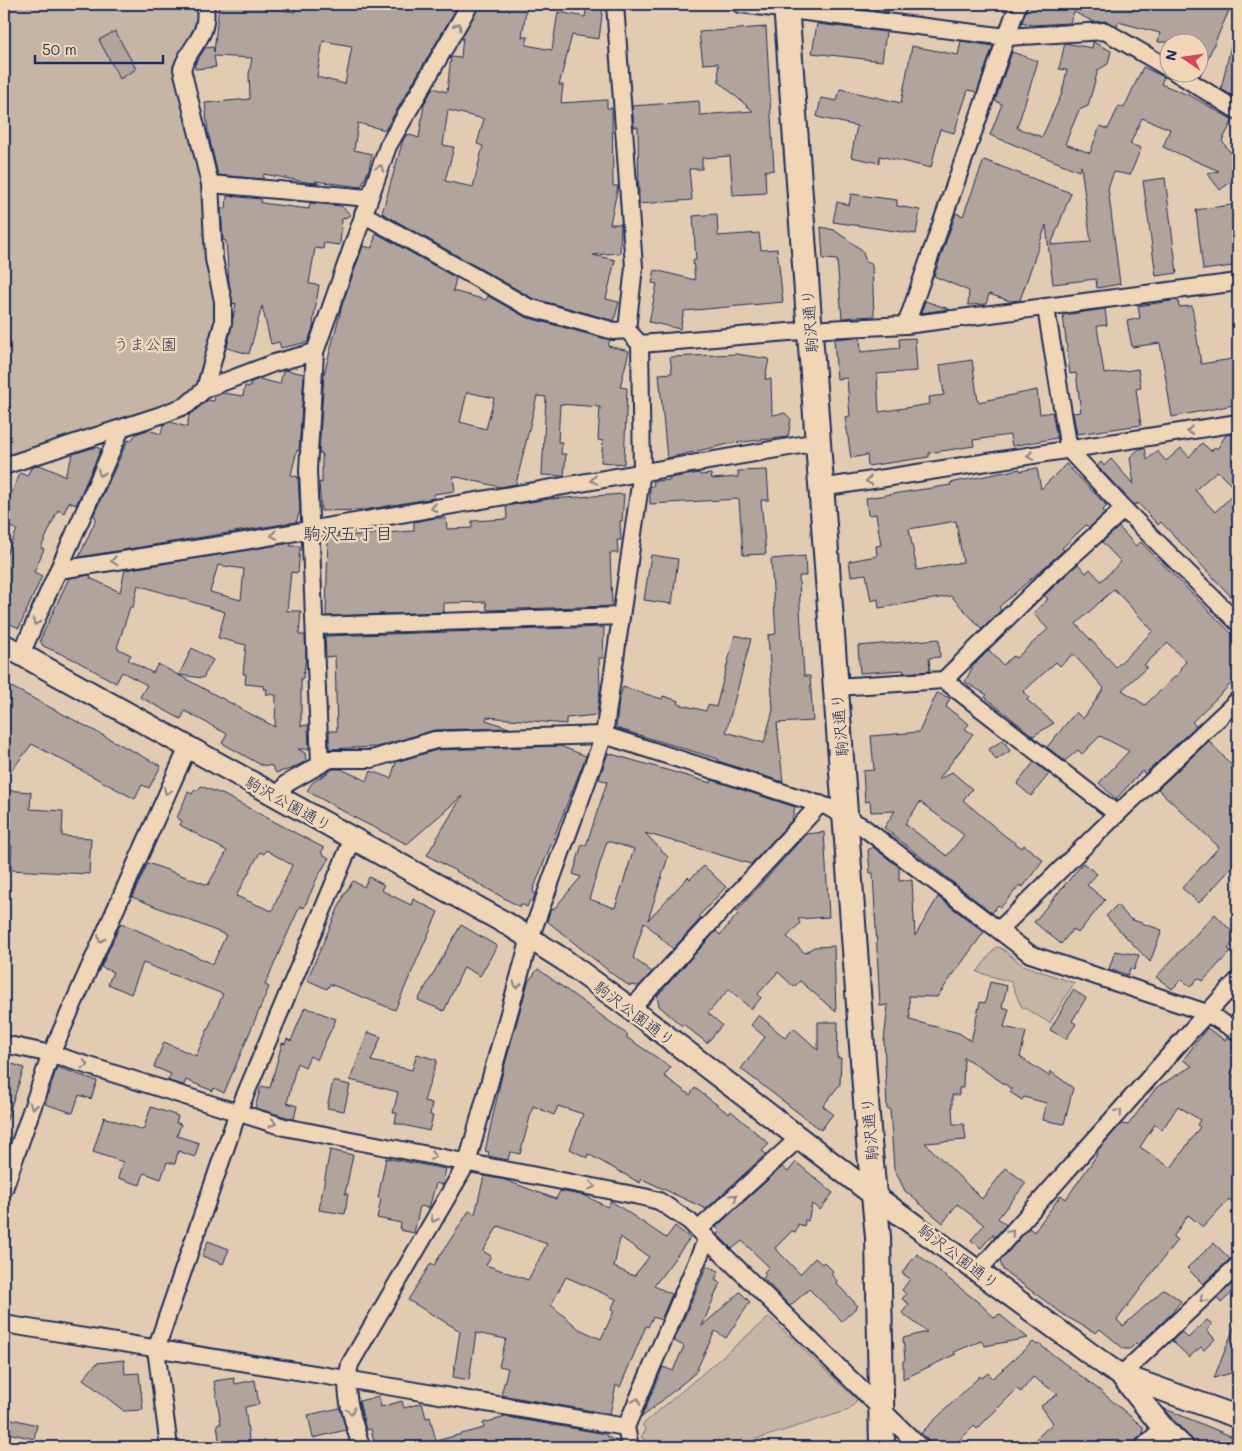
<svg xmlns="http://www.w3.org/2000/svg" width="1242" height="1451" font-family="Mali,'Klee One',sans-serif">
<rect width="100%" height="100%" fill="#e3cbb2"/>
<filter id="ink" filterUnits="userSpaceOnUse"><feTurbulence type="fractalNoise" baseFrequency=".02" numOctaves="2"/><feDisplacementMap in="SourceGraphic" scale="10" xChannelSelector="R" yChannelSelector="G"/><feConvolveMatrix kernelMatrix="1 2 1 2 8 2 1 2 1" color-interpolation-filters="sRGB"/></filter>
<g filter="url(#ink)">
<g fill="#c6b4a5" stroke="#707282">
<polygon points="4,4 196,4 198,19 175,64 211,223 218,318 198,384 177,404 4,460"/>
<polygon points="996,947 1001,948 1023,965 1074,983 1050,1023 1021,1006 1011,982 977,972"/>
<polygon points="769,1317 857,1400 849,1410 732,1447 656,1447 641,1437 646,1430 642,1425"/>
</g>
<g fill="#b1a49d" stroke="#1b2f5e" fill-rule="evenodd">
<path d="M219,4h22l54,8 1,-8h163l-74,126 -27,-7 -4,27 18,4 -3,15 -8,18 -46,-6 3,2 -12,-1 -42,-8 -1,5 -45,-4 -10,-43 -3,-29 45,-4 -1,-25 3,-16 -38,-2 2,11 -21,2v-5l10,-16 8,-1 1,5zM323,41l29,5 -7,38 -28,-7z"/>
<path d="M480,4h47l-5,33h6l-2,8 26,5 6,-38 27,5 2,-12 16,2 -4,32 -27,-4 -13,50h4l-2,18 46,-3v8h5l1,78h5l-8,38h11l-1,29 -27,2 22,5 -9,39 13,3 -5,19 -82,-23 -150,-85 21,-73 4,-6 12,4 5,-34 9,-16 14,4 4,-35 10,1 2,-23zM448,110l36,9 -7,25 6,2 -10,41 -28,-6 9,-34 -11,-2z"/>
<polygon points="820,4 890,4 889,12"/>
<polygon points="1028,4 1222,4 1231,6 1200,76 1200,42 1158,42 1160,33 1118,22 1117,27 1105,21 1094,22 1074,12 1070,23 1032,25 1022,22"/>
<polygon points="817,24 886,32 882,61 812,53"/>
<polygon points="766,27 774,170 765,171 766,193 733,195 730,156 702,158 702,169 689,169 692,200 639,204 638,127 634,127 632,106 699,101 700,115 753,111 719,82 718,63 703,64 699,32"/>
<polygon points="115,31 136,69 120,79 99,40"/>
<polygon points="1233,37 1238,38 1238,99 1221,89"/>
<polygon points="961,41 993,46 977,92 968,90 954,133 940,129 931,168 880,156 879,163 851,157 857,126 817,117 821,98 837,101 840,89 901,103 912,46 958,55"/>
<polygon points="1093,42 1111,51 1108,64 1098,70 1088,106 1079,110 1065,144 1090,153 1100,126 1108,129 1119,106 1124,108 1143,67 1164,77 1161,84 1191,96 1233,120 1222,141 1238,163 1238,179 1236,178 1220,190 1207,173 1219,171 1163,147 1170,129 1142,118 1130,144 1141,148 1130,175 1114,172 1108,188 1120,284 1097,288 1096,279 1053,284 1046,225 1020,300 1010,301 989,294 986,304 968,305 969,291 934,276 956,213 963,216 984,160 1071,193 1051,245 1091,242 1081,166 1079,171 990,135 1002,104 995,101 1012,52 1038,61 1017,128 1042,137 1062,93 1067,70 1059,69 1065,43 1092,48"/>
<polygon points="1165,178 1177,273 1156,276 1143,181"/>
<polygon points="851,194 897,200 897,206 920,210 916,234 833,222 837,202 849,205"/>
<polygon points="227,196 261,199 261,203 309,209 310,203 341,206 351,215 342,219 340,245 324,243 323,249 315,248 309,284 319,285 313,323 314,324 308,342 281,348 279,342 271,344 262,306 249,354 227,348 236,303 233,304 229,282 226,241 223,240 221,208 226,209"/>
<polygon points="1238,204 1238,256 1232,257 1233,266 1203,270 1196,210"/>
<polygon points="717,214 718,236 759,233 761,250 777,249 783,302 684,311 680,329 649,322 657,284 652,283 655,270 695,280 693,260 696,260 693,216"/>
<polygon points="821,227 834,230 862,250 866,262 872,264 874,316 842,318 837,260 823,259"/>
<path d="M376,233l80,45 -3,13 33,9 2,-4 37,21 85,23 -2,6 21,5 -9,36 7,1 -3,76 -23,-2 2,-21 -5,-1 2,-33 -40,-3 -2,38h4l-1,12h5l-2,22 -22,-1 4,-78 -9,-1 -21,88 -16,3 -47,-11 2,15 -21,3v4l-70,12 -43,1 -2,-29 3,1v-30h-3l5,-79 19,-72 20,-56 9,2zM467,392l27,6 -8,31 -26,-7z"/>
<polygon points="1178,300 1179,307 1192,306 1201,364 1238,358 1238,404 1172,417 1160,343 1132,347 1127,321 1140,318 1138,306"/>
<polygon points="925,301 949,309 921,313"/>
<polygon points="1105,309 1107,325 1097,326 1104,374 1138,369 1141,388 1136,389 1141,425 1077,434 1073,413 1081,412 1076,373 1070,374 1063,315"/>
<polygon points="860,337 861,352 900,348 899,339 915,338 917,371 877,374 879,412 930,404 929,397 944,395 940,365 972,360 978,402 1037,390 1040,414 1052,412 1057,438 1012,446 1010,435 973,440 974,446 929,453 929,457 868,466 867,455 851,458 845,417 850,416 847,378 837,379 834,339"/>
<polygon points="736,354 769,359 765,379 771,379 772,415 785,413 791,419 788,437 733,443 667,458 659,374 672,373 670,357"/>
<polygon points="285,370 304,374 299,451 297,450 291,475 298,477 300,511 296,522 79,557 96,519 94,514 128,440 131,441 136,434 148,430 161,434 163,425 170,422 187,427 189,415 208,400 214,401 215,396 223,393 243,396 245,386 250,387 251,382 259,379 280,384 283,371"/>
<path d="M1238,433v171l-77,-82 -3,3 -20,-22 -3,2 -38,-39 4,-4 3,4 7,-7 23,26 -4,-28 9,-8 6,-1 2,12 10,-9 9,10 15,-13 8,9 13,-14 9,8 4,-4 2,2 9,-14zM1217,471l20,20 -22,21 -20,-22z"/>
<polygon points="96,447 101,449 76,505 69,502 64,513 58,510 41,548 44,549 34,572 42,576 19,628 4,621 4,559 17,530 4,524 4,511 20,473 27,476 31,468 40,465 65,476 73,454"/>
<path d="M1066,464l41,42 -4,4 2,3 -16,15 -3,-3 -24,23 2,2 -65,57 2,3 -19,19 -31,-33 -72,12 -1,-9 -7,2 -5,-27 -15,2 -2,-15 28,-5 -1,-10 5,-1 -5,-31 -8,1 -2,-17 85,-13 -1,-2 70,-14v2l17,-3 4,21zM956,521l7,41 -46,8 -8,-41z"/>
<polygon points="767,470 769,500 761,500 766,554 743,555 739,499 650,504 650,487 654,485 653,481 670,480 670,478 699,473 700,475 711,474 712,479 738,477 738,471"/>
<polygon points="624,494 622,521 620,521 621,540 617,540 618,553 610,553 612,606 487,610 486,602 444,603 444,612 326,616 328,537 414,531 414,522 435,518 446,518 447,529 472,528 472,521 507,519 506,506 549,499"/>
<path d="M1119,527l17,19 5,-4 96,97 -4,4 5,6v28l-46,45 4,4 -51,48 -3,-3 -26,28 -17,-16 30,-32 -29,-15 -18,18 -4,-4 -13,11 -18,-14 29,-35 7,7 21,-31 -31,-34 -13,12 -4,-4 -33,30 6,5 -2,3 27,23 -21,13 -48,-39 2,-2 -22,-13 8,-16 16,-16 14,15 10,-9 3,2 32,-29 -15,-16 15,-14 -4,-3 34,-32 8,9 4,-4 11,12 20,-19 -19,-20zM1114,589l39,42 -37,36 -40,-43zM1168,643l18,19 -6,6 2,2 -37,35 -23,-15 25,-23 -3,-2z"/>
<path d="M291,543l-1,3h10l-2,27 -7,-1 -4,39h14l-2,24h6l1,23 -3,20h-2v48l7,-1 1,24h-11l7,4 1,8 -15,8 -15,4 -4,-7 -11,-1 -39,-22 5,-9 -42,-23 -4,8 -41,-22 7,-12 -25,-13 -6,11 -41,-23 -32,-14 -3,-6 29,-62 22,-3 -1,3 30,14 5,-22zM218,565l26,4 -3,31 -31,-8zM138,585l87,27 -7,26 28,7 -3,29h3l-1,10 19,2 -1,3h4l-1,5 10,1 -1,32 -117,-63 -5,9 -25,-13 3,-5 -14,-7 13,-41h3z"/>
<polygon points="651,555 678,559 672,604 644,600"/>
<polygon points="805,556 806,576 799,576 800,608 804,676 810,676 813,721 777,723 783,782 718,761 718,759 616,728 619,699 623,687 662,699 663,696 679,701 678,704 706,711 708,705 716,707 735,635 751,639 726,732 764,743 773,710 768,635 776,634 771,559"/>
<polygon points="604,627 603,658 599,658 600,689 597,715 566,718 566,724 487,717 486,720 509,728 434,730 376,747 329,749 329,731 337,731 335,656 326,657 325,636"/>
<polygon points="939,639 940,657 929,658 930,671 904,673 903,670 860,673 858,646"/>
<polygon points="192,648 213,660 203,678 179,675"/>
<polygon points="4,683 161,766 149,788 142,785 135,799 32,744 4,780"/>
<path d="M937,693l13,5 -4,9 23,17 -4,5 8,5 -35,46 14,-8 20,17 -9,11 42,36 17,12 2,-3 19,15 -20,27 -3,-2 -19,22 -3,-2 -6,8 -108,-85 11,-17 -24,1 -1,-11 -5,1 -2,-31 11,-1 -3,-34 48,-4zM920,802l44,33 -17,21 -42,-32z"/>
<polygon points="1003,740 1010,751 996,760 989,749"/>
<polygon points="1209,741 1238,772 1238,861 1199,903 1182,888 1219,847 1158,789"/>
<polygon points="560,746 586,756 533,890 535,895 532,902 530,900 527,907 521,904 520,907 427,855 462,796 407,844 359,820 307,791 312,783 333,769 341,769 367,781 371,771 391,778 396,762 437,750"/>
<path d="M608,753l103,30 1,-3 83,27 -3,13 -41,44 -106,-31 23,24 -20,63 40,-43 2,2 14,-13 22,21 -27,29 2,2 -28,31 -29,-27 -11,36 19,14 -13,14 -11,-1 -13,-9 -68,-55 4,-13 2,2 28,-33 -8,-3 9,-30 4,2 21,-64 -8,-3zM607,841l27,8 -19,59 -26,-9z"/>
<polygon points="1034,762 1049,774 1031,796 1017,784"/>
<path d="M201,786l23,9 100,53 -3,5 8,5 -12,20 -13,30 -4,-2 -19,42 -16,37 4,2 -45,106 -10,-5 -1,3 -27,-11 -2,5 -12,-3 -4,-2 3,-6 -17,-7 10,-25 32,14 27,-62 -80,-31 -12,31 -23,-10 5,-12 -12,-5 20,-44 92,41 13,-29 -94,-38 16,-34 60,22 19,-34 -47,-26 2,-4 -5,-3 11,-26 4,2 3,-5 3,1zM266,850l26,15 -20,46 -36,-15 24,-44 4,2z"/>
<polygon points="4,790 31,792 30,809 63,811 62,836 91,838 89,874 11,870 12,846 4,846"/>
<polygon points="824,832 829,917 798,919 800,923 787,937 805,953 814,947 834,946 836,1012 800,981 794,987 778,972 758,994 761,998 751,1009 729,989 708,1013 722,1025 707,1043 683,1024 682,1026 659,1006 657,996 716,931 720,935 738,914 736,912 806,834"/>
<polygon points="873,847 899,867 899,881 912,880 915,936 938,897 984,932 937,997 909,996 910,1020 959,1033 971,1041 980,1002 985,1003 990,982 1007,986 1002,1007 1009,1009 1004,1027 1026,1032 1020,1057 1049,1076 1050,1071 1073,1088 1064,1124 1043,1120 1046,1103 1024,1097 1022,1100 1010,1092 1012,1089 964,1057 963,1088 959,1088 959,1095 952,1095 952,1109 953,1124 964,1124 966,1140 925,1143 982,1199 1006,1168 1026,1183 998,1218 1006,1225 994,1238 993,1234 981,1248 971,1240 984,1225 957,1204 943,1223 905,1191 894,1168 890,1109 887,1109 884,1041 888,1005 880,1006 873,873 870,873 868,850"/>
<polygon points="1083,863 1097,874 1087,885 1105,900 1078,933 1073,929 1061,944 1034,922"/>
<polygon points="369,877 384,885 381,890 411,905 413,899 438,912 395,1010 330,984 327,989 307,980 344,895 353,881 364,887"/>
<polygon points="1117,905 1130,919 1162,930 1150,962 1106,916"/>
<polygon points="1215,914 1237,937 1228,949 1231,951 1203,981 1198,978 1190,987 1182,979 1172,989 1156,977"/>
<polygon points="461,925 497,946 480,976 464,967 444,1011 418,1000"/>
<polygon points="1115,951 1139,955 1134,970 1130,968 1128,975 1109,969"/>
<polygon points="538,969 628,1035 626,1037 671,1067 664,1076 690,1095 695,1088 729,1114 731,1111 769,1144 762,1151 766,1154 706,1209 642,1179 640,1183 588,1154 587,1158 570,1149 583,1114 558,1106 554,1115 533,1106 520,1154 510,1152 508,1160 488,1156 489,1152 485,1151 503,1071 528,982"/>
<polygon points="1073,990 1086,998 1072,1021 1076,1024 1066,1039 1050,1030"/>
<polygon points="305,1007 336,1019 317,1060 310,1056 305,1067 297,1063 287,1103 297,1106 294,1119 255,1108 261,1086 270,1088 282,1043 285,1044 287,1039 291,1041"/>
<polygon points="759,1015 785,1038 794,1028 818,1050 818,1022 838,1022 837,1058 841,1058 840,1084 823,1106 833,1114 821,1130 741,1069 765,1037 751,1025"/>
<path d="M1207,1028l18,12 2,-3 11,5v19l-7,12 7,7v82l-6,11 6,8v28l-9,-10 -26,28 -15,-12 -15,22 4,3 -60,80 6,6 41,-37 17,12 -10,13 -33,31 -2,-2 -6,6h-6l-24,-20 -4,4 -29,-16 -64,-47 -3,-9 29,-33 5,4 27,-37 5,4 29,-41 3,-8 23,-26 7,1 29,-38 35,-21 -9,-6zM1178,1106l22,14 -3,5 3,2 -29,41 -31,-21 15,-23 7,6z"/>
<polygon points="368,1032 381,1037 371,1061 412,1070 417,1054 437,1060 424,1101 432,1103 430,1115 433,1116 429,1131 395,1123 397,1113 393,1113 398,1092 350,1080"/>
<polygon points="4,1061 24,1068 6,1122 4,1121"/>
<polygon points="57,1067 97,1081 91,1099 79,1095 73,1113 45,1104"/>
<polygon points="333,1081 350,1085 344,1111 327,1108"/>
<polygon points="151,1107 178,1116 176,1123 181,1124 177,1136 199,1143 195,1157 178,1151 175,1164 167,1162 161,1179 144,1173 140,1185 118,1178 123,1162 93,1152 104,1117 143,1130"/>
<polygon points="330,1150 353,1155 345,1194 348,1194 345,1214 319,1210"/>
<polygon points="386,1158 446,1169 442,1185 436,1183 429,1208 420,1206 414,1233 400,1230 401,1223 377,1218 381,1199 378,1198"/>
<polygon points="796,1162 833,1193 820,1210 812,1204 808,1221 805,1220 804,1226 798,1224 796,1232 792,1231 775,1248 800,1274 815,1258 822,1264 824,1262 833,1271 831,1274 837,1281 836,1283 858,1306 842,1321 809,1289 790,1306 763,1278 766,1274 764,1272 769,1267 742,1241 732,1249 717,1234 720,1231 716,1227 782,1167 788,1172"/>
<path d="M484,1176l21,4 51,19 4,-8 26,5 21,11 4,-6 55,37 9,-12 15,12 -36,48 18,8 -11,26 -8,-3 -5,10 -2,-1 -26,61 -4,-2 -6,29 -109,-19 7,-27 -9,-2 7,-27 -30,-6 -7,47 -16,-3 7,-46 -52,-31 23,-37 3,2 35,-54 6,3zM498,1226l49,18 -19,36 -42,-15 5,-9 -8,-5zM620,1237l29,20 -15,19 -20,-9zM566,1277l50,22 -5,11 3,1 -13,28 -22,-10 -28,-24z"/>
<polygon points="208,1241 229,1249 223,1264 202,1256"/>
<polygon points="1214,1243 1230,1259 1203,1284 1187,1268"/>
<polygon points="917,1254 978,1302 995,1318 999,1314 1028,1338 985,1346 981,1341 954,1352 956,1354 903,1379 903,1361 905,1360 903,1338 927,1332 902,1313 909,1304 902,1299 906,1294 902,1290 910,1279 902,1273"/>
<polygon points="707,1266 719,1271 715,1280 720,1283 702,1326 740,1292 750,1302 726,1338 715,1331 695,1373 641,1418 663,1367 673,1371 684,1346 674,1341"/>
<polygon points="1238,1278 1238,1287 1221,1303 1217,1298"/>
<polygon points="1207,1320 1212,1324 1207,1331 1215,1339 1204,1350 1201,1347 1189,1357 1172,1341 1182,1332 1188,1338"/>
<polygon points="1238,1320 1238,1371 1214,1378 1237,1320"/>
<polygon points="1033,1342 1037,1345 1039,1344 1098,1389 1143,1427 1143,1434 1136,1440 1133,1447 1130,1445 1127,1447 1027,1447 1053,1423 1041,1406 1058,1394 1033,1377 1021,1392 1017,1389 977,1429 974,1426 952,1447 935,1447 921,1433 980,1376 982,1378 988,1373 993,1378"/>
<polygon points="124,1360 125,1374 139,1373 143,1410 124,1411 83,1379 97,1363"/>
<polygon points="234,1378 235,1384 255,1380 259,1404 245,1407 250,1447 220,1447 217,1424 221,1424 214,1381"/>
<polygon points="379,1396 381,1407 402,1401 404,1408 422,1403 426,1418 430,1417 436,1441 484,1428 483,1423 506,1417 606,1434 606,1436 619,1443 620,1447 382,1447 382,1443 375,1445 371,1429 366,1430 359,1401"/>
<polygon points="340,1408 346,1430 313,1438 308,1415"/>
<polygon points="1163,1408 1238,1439 1238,1447 1198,1447"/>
<polygon points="4,1417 37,1425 34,1439 4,1432"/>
</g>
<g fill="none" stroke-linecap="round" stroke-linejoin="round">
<g stroke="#1b2f5e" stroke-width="20">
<g id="minor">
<path d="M205,4c4,36 -13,36 -23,65l28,115 4,75 9,42v22l-18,66"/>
<polyline points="615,4 634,267 627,330"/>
<polyline points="740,4 1007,37 1105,31 1170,69"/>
<polyline points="1175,72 1238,111"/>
<polyline points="210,184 369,198"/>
<polyline points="363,214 528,307 614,331 627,330 640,344 826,329 906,325 1238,282"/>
<polyline points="1046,308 1069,450 1124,509 1238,623"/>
<polyline points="906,325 1018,4"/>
<polyline points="4,466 161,415 187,405 205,389 274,363 315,352"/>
<polyline points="821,488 1238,423"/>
<polyline points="59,570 233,543 818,442"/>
<polyline points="315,626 621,616"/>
<polyline points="21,654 121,429"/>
<polyline points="944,680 1117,814"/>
<polyline points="836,687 944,680 1049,577 1124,509"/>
<polyline points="320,764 308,470 315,352 388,146 470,4"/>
<polyline points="279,797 286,784 330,759 372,759 435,740 604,735 828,807 863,827 1030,954 1207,1013 1238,1032"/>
<polyline points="999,930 1117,814 1238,700"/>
<polyline points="631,1009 820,804"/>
<polyline points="4,1044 51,1054 284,1127 644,1197 659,1201 689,1221 920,1447"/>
<polyline points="4,1189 51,1054 188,747"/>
<polyline points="698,1230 799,1138"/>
<polyline points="979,1270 1195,1026 1238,980"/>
<polyline points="4,1324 346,1379 626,1427"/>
<polyline points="1121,1375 1238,1265"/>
<polyline points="169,1447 156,1349 238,1112 353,838"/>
<path d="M361,1447c-8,-28 -19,-54 -11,-83l117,-201 63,-225 74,-203 38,-264 -2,-127"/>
<polyline points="630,1447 626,1427 707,1238"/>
<polyline points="1143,1447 1163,1428"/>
</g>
</g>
<g stroke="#1b2f5e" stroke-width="25">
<g id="tertiary">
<polyline points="4,645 509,925 564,960 631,1009 875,1196 1111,1369 1121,1375 1238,1417"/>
<polyline points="1121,1375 1163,1428 1183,1447"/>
</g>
</g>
<g stroke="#1b2f5e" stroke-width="28">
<polyline id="secondary" points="786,4 869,1142 878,1237 882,1447"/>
</g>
<use href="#minor" stroke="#f0d5b7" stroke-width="16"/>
<use href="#tertiary" stroke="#f0d5b7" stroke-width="21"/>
<use href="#secondary" stroke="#f0d5b7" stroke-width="24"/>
</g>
<defs><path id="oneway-chevron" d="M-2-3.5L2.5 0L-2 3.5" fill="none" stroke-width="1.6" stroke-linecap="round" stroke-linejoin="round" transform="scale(1.25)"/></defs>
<g stroke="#86828a">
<use href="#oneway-chevron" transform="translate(458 26) rotate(-60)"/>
<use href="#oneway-chevron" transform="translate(380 168) rotate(-69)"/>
<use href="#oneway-chevron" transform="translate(1190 431) rotate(171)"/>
<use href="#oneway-chevron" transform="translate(1030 456) rotate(171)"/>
<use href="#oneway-chevron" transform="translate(101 473) rotate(114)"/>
<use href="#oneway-chevron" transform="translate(594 480) rotate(170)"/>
<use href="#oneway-chevron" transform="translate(869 481) rotate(171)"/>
<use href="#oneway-chevron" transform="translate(434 508) rotate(171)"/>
<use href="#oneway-chevron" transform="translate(274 535) rotate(169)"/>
<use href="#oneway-chevron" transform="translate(114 561) rotate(171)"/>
<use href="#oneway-chevron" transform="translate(36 622) rotate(114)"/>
<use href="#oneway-chevron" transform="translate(167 791) rotate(115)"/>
<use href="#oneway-chevron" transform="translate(101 939) rotate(114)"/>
<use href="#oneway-chevron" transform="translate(517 985) rotate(106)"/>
<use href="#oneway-chevron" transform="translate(85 1065) rotate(17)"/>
<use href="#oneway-chevron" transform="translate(33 1106) rotate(109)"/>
<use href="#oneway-chevron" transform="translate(1119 1112) rotate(-49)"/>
<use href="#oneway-chevron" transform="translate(273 1123) rotate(18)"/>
<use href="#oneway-chevron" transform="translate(433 1156) rotate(11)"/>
<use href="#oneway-chevron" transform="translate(592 1186) rotate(11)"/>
<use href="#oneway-chevron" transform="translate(734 1197) rotate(-42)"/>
<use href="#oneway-chevron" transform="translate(434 1219) rotate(120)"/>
<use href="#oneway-chevron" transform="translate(1011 1233) rotate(-48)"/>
<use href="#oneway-chevron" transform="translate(1203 1299) rotate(137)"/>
<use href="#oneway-chevron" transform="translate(637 1401) rotate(-68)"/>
<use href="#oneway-chevron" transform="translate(351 1411) rotate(75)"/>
</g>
</g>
<g text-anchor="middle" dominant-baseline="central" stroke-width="5" stroke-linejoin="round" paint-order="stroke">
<g font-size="16" fill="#1b2f5e" stroke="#f0d5b7">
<text transform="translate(809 321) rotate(-94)">駒沢通り</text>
<text transform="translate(839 725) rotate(-95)">駒沢通り</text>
<text transform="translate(289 803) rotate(29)">駒沢公園通り</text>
<text transform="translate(635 1013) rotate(37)">駒沢公園通り</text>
<text transform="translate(869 1129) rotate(-95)">駒沢通り</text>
<text transform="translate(959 1256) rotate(37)">駒沢公園通り</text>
</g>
<g font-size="16" fill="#354369" stroke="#f0d5b7">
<text x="145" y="343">うま公園</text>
</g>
<g font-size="18" fill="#1b2f5e" stroke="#f0d5b7">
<text x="348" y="533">駒沢五丁目</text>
</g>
</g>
<rect width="1242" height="1451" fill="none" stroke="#f0d5b7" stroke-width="20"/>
<rect x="10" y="10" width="1222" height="1431" fill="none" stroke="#1b2f5e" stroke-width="2" filter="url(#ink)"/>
<g transform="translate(1184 58) rotate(283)"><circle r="24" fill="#f0d5b7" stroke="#9b9393"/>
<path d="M0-4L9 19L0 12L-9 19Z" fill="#d1495b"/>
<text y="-8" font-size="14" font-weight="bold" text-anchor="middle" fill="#1b2f5e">N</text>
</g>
<path d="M35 55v8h128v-8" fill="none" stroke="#1b2f5e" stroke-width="2.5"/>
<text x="42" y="55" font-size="15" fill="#1b2f5e" stroke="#f0d5b7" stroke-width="4" paint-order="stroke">50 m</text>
</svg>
